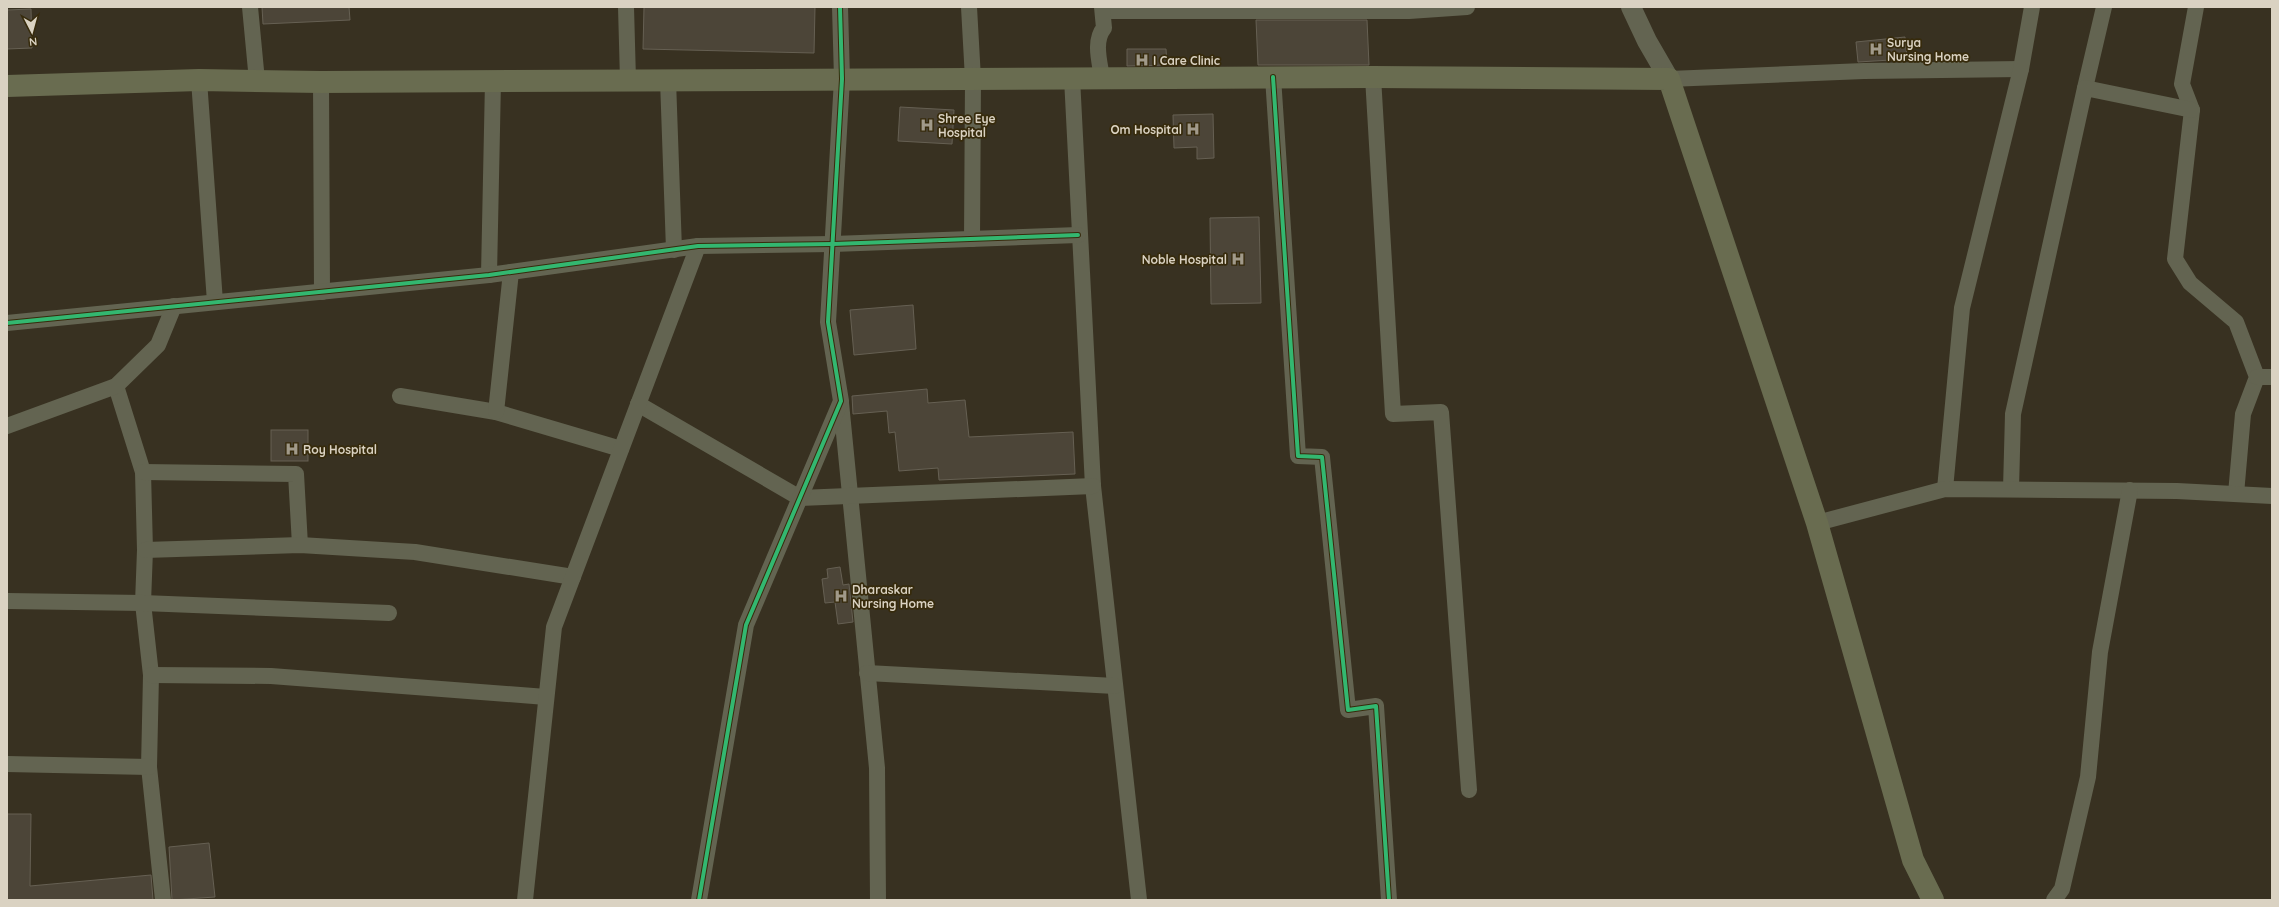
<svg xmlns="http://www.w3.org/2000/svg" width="2279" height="907" font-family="Quicksand,sans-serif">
<rect width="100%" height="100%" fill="#383121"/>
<g fill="#4c4538" stroke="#666053">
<polygon points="262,7 349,7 350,20 263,24"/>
<polygon points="644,7 815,7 814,53 643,49"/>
<polygon points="31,9 32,48 7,49 7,10"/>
<polygon points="1256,20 1367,20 1369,65 1258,65"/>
<polygon points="1905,37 1907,59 1858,62 1856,42"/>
<polygon points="1127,49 1166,49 1167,65 1127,66"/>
<polygon points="900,107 954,110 952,144 898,141"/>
<polygon points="1213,114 1214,158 1197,159 1197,147 1174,148 1173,115"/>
<polygon points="1259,217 1261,303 1211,304 1210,218"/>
<polygon points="913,305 916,349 854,355 850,310"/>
<polygon points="927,389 928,403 965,400 969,437 1073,432 1075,474 939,480 938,468 899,471 895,432 889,433 887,411 853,414 852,396"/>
<rect x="271" y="430" width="37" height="31"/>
<polygon points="840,567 843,585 849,584 853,622 838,624 835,602 825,603 822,579 828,578 827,569"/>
<polygon points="7,814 31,814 30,886 151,875 153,900 7,900"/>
<polygon points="209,843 215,897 172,900 169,847"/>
</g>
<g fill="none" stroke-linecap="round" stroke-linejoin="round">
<g stroke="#636451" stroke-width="16">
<polyline points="250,7 257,81"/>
<polyline points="626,7 628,80"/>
<polyline points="969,7 973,79 972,239"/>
<polyline points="2196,7 2182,84 2192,110 2175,259 2190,283 2236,322 2257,377 2243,414 2236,494"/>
<polyline points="1104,11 1409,11 1467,7"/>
<polyline points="1273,77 1298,456 1322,457 1348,710 1376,706 1389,900"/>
<polyline points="1373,77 1393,414 1441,412 1469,790"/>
<polyline points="1072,78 1093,486 1139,900"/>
<path d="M1102,78c-2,-15 -9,-37 2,-50l-2,-21"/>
<polyline points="1669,79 1864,71 2021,69"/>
<polyline points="199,80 215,302"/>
<polyline points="668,80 674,250"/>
<polyline points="321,82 322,292"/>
<polyline points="2085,88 2104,7"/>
<polyline points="489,275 493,81"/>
<polyline points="7,323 489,275 698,246 833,244 1078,235"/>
<polyline points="2257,377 2272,377"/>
<polyline points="116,386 143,472 145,550 143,603 151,675 149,767 163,900"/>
<polyline points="400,396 496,412 621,449"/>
<polyline points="841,403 877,768 878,900"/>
<polyline points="638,404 800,498 1093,486"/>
<polyline points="496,412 511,272"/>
<polyline points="7,426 116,386 158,345 174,306"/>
<polyline points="143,472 296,474 300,545"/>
<polyline points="1945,489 1962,308 2021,69 2032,7"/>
<polyline points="2011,489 2013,414 2085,88 2192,110"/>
<polyline points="1817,523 1945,489 2177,491 2272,496"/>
<polyline points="145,550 300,545 415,552 573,577"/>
<polyline points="7,601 143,603 389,613"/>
<polyline points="867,673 1115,686"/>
<polyline points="151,675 271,676 546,697"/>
<polyline points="7,764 149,767"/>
<polyline points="525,900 554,627 698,246"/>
<polyline points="699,900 746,625 841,401 828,322 842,79 840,7"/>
<polyline points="2054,900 2062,889 2088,777 2100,652 2130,490"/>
</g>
<polyline stroke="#636451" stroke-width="20" points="1631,7 1647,41 1669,79"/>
<polyline stroke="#696c50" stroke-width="22" points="7,86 199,80 321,82 1373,77 1669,79 1817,523 1913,860 1933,900"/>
<g stroke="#372b0c" stroke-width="6">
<g id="cycleway">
<polyline points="1273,77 1298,456 1322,457 1348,710 1376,706 1389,900"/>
<polyline points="7,323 489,275 698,246 833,244 1078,235"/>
<polyline points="699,900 746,625 841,401 828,322 842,79 840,7"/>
</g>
</g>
<use href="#cycleway" stroke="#33b770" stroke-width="4"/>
</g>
<defs>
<g id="hospital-bare" transform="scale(1.08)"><path d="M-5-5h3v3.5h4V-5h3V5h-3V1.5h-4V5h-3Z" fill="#a19a8a" stroke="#372b0c" stroke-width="2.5" paint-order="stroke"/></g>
</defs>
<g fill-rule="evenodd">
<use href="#hospital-bare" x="1876" y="49"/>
<use href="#hospital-bare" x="1142" y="60"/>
<use href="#hospital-bare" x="927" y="125"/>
<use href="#hospital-bare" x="1193" y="129"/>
<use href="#hospital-bare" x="1238" y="259"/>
<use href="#hospital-bare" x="292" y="449"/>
<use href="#hospital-bare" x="841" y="596"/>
</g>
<g text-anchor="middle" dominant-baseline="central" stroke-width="3.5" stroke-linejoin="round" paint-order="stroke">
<g font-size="12" font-weight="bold" fill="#dad2c2" stroke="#372b0c" text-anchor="start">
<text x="1887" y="42">Surya<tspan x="1887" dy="14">Nursing Home</tspan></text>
<text x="1153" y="60">I Care Clinic</text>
<text x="938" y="118">Shree Eye<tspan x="938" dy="14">Hospital</tspan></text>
<text x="1182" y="129" text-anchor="end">Om Hospital</text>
<text x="1227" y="259" text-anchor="end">Noble Hospital</text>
<text x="303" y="449">Roy Hospital</text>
<text x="852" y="589">Dharaskar<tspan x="852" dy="14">Nursing Home</tspan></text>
</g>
</g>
<rect width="2279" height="907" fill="none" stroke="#dad2c2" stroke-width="16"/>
<g transform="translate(32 32) rotate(174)" stroke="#372b0c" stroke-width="3" paint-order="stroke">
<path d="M0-3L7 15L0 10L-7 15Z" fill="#dad2c2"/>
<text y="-6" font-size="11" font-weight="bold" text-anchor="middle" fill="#dad2c2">N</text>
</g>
</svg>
